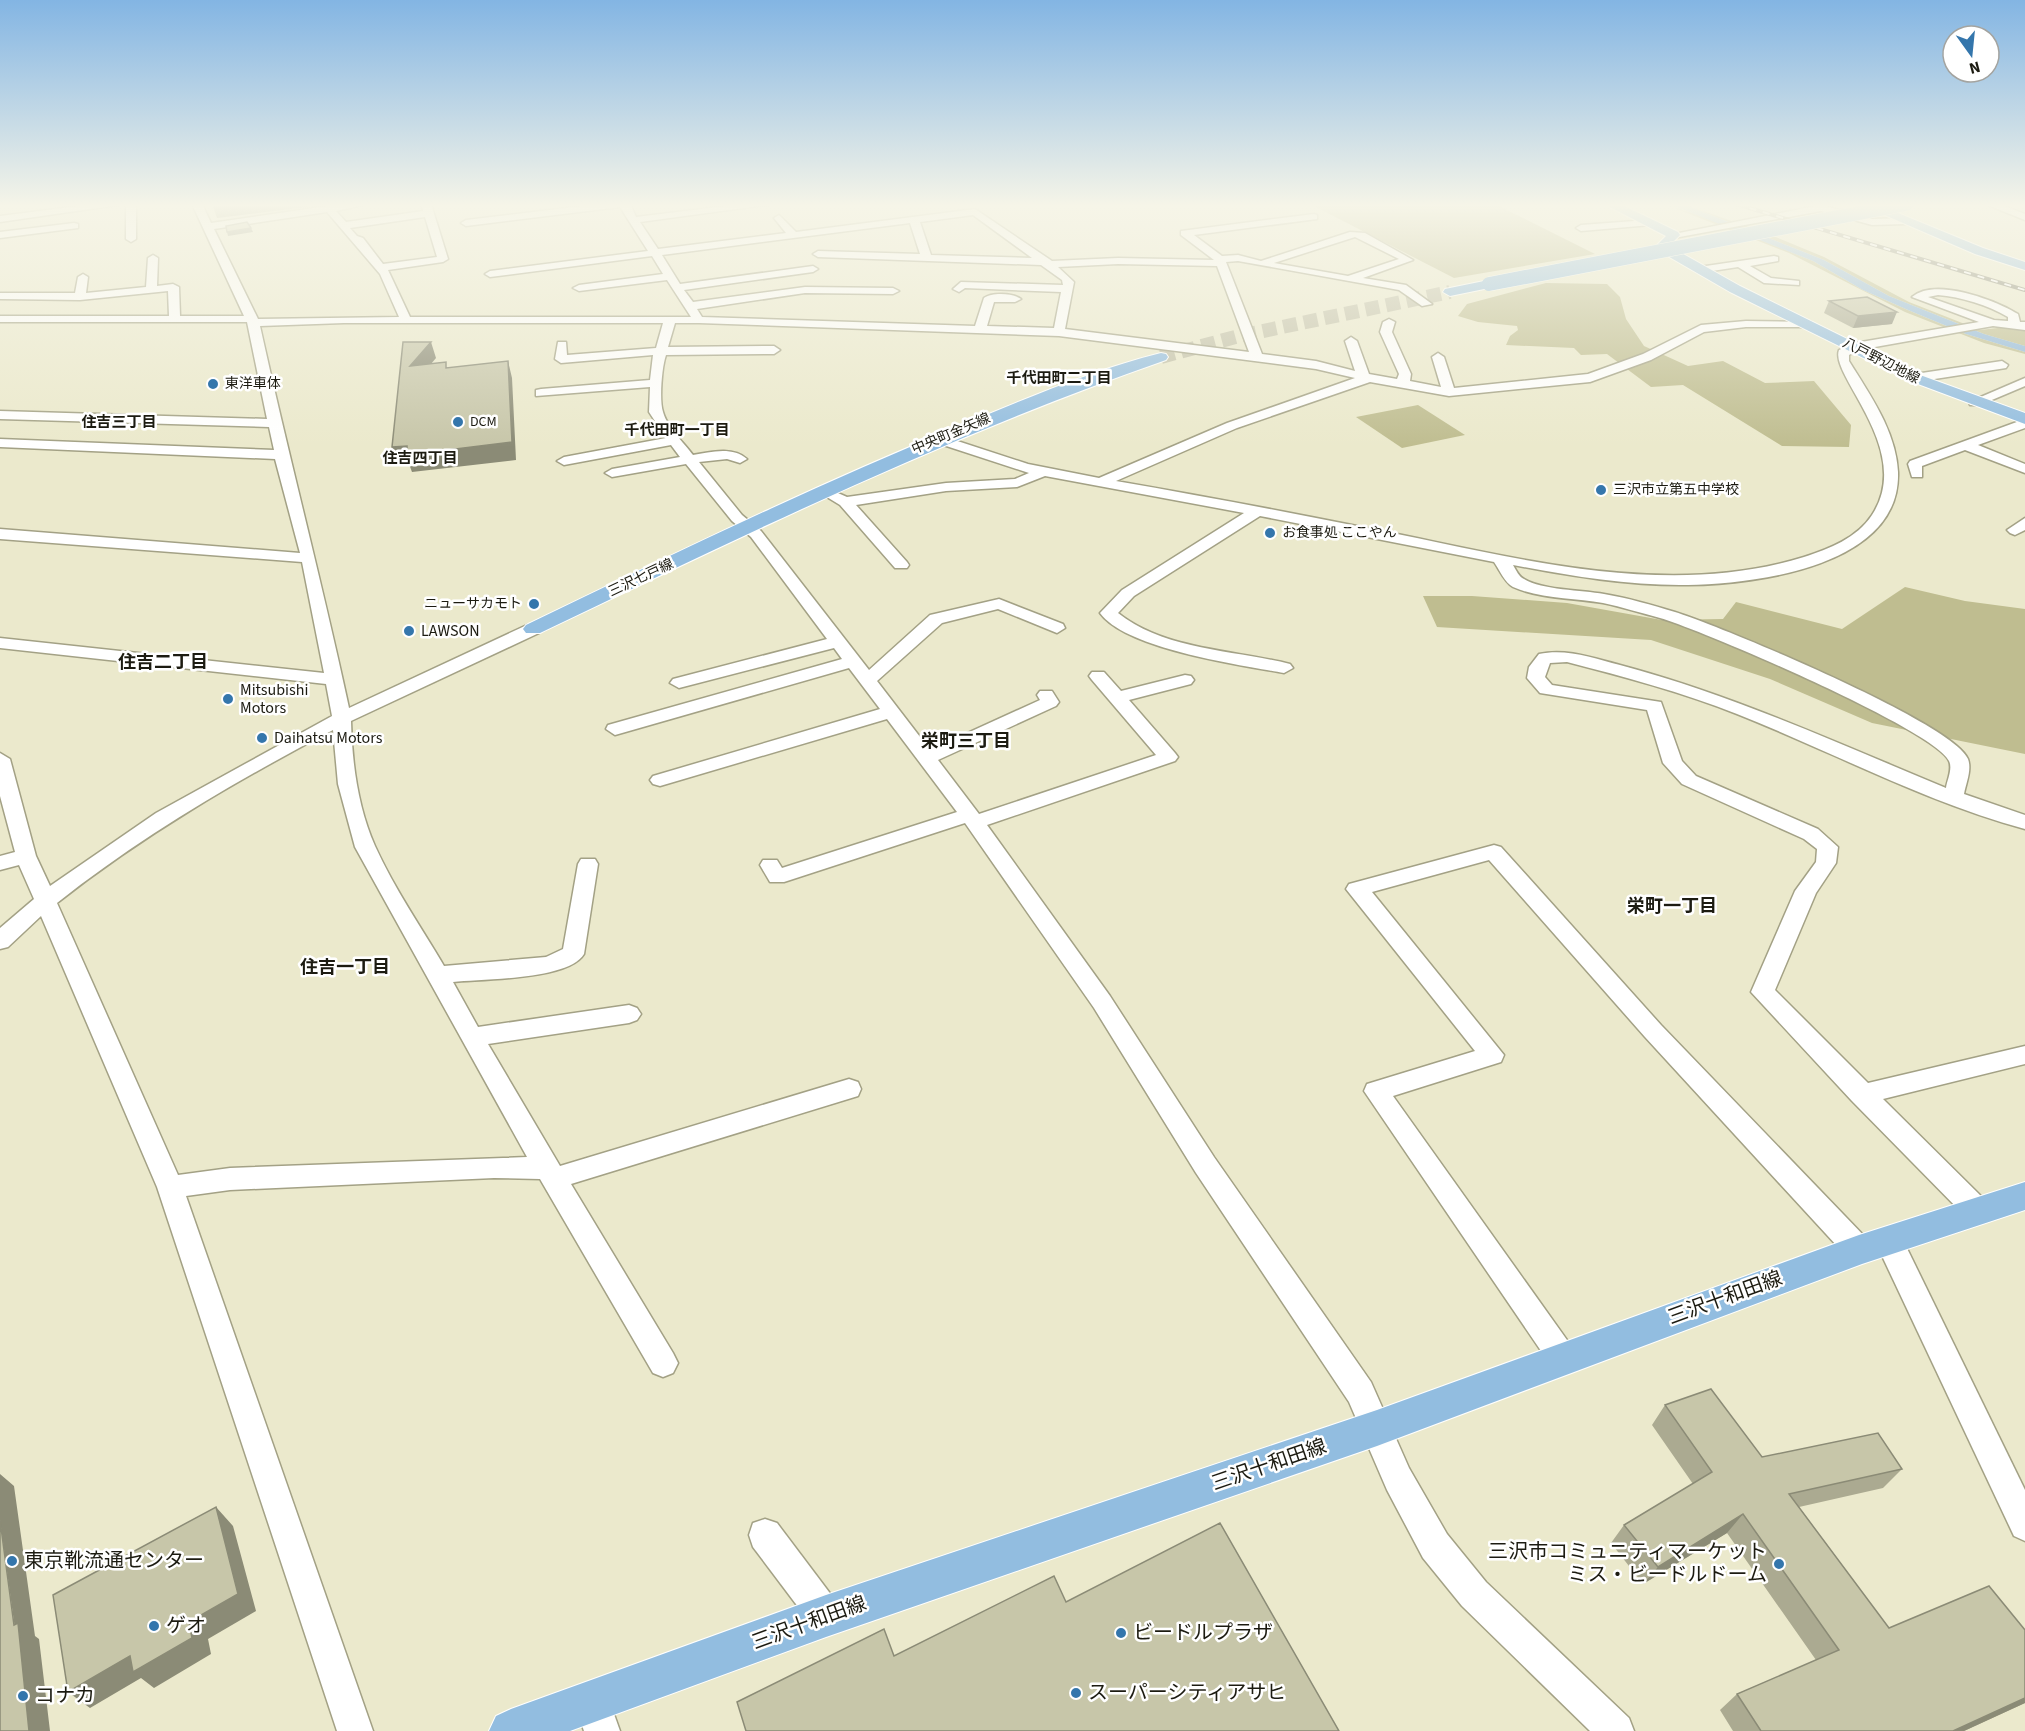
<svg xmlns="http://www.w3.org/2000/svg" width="2025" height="1731" font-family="'Source Sans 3','Noto Sans JP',sans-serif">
<rect width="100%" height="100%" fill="#ebe9cc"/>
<g fill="#bfbd90">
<polygon points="1310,204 1495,204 1595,254 1454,278"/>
<polygon points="1664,204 1704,217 1813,261 1863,290 1908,310 1966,334 2025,352 2025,354 1984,343 1905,312 1789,253"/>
<polygon points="1683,204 1766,233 1824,257 1909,302 1980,330 2006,327 2025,330 2025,346 1984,334 1889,296 1824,260"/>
<polygon points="1546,283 1607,284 1620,297 1626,319 1644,346 1688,366 1723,361 1765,383 1814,381 1851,425 1849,447 1782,446 1683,385 1651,387 1607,354 1581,355 1574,348 1506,345 1510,336 1518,330 1517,326 1478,322 1458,316 1467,304"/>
<polygon points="1418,405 1465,435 1402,448 1356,417"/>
<polygon points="1905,587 1965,601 2025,609 2025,754 1872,723 1770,679 1651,640 1437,627 1423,596 1472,596 1567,603 1662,620 1723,619 1736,602 1842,629"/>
</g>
<polygon fill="#8db6db" points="1669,204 1683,204 1824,260 1889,296 1984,334 2025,346 2025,352 1966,334 1908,310 1863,290 1813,261"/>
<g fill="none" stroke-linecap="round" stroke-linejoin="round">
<polyline stroke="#c2c0a7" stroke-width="14" stroke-dasharray="14 7" stroke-linecap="butt" points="1161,357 1239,336 1450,292"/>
<g stroke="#a3a185" stroke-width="3">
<g id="minor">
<polygon points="95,204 125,204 0,222 0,216"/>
<polygon points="126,204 136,204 136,239 131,242 126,239"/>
<path d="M192,204h10l9,19 130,-19h26l-31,7 10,11 77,-11 -2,-7h10l17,55 -5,3 -55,8 22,47h281l-24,-37 -88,11 -6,-3 6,-3 84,-11 -11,-18 -162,21 -5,-3 5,-3 158,-20 -28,-44 -154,19 -5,-3 5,-3 133,-16h31l6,13 106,-13h32l-134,18 18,27 128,-16 -12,-15 5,-3 17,17 179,-23 77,52 66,-3 96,2 -33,-25v-4l133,-17 3,1v4l-123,16 28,21 16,-1 23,6 89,-29 15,1 48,27 -50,18 43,7 26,19 -10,2 -23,-16 -161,-29 -12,1 36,92 54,7 39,10 -10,-30 6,-4 6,4 12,33 28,5 2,-5 -19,-42 3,-10 6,-3 6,3 -3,10 19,42 -1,7 31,6 -9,-30 6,-4 6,4 10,31 134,-14 55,-20 58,-29 45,-4 65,1v4l-4,1h-61l-42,5 -53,28 -61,22 -141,14 -79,-14 -133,46 -121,53c81,14 161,29 241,45 144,27 302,76 447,31 25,-8 53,-19 68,-42 43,-65 -43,-140 -33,-165l16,-7 124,-21 -67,-25c23,-20 83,3 106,17l2,8h5v8l-32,-4 -135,24 -9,5v6c21,34 47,70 49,111 3,94 -141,112 -210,113 -59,1 -118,-9 -175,-20 3,5 6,12 11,14 18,11 58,11 80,15 24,4 48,11 71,18 45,14 279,111 293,147 4,11 -2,24 -4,35l61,21v14c-100,-27 -192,-77 -288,-115 -56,-22 -112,-37 -170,-52l-17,1 -5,14 7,8 109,17 21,59 14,15 122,53 20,18 -2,16 -20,30 -41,97 93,93 157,-37v18l-142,35 104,103 3,8 -3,8 -10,4 -10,-4 -115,-117 -101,-109 44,-101 21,-29 1,-13 -13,-10 -122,-55 -19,-21 -16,-53 -107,-17 -13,-15 2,-11 10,-13c27,-6 54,4 81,11 113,30 217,78 326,123 1,-8 7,-19 3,-27 -14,-31 -247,-131 -289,-143 -19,-5 -38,-11 -57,-15 -29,-5 -63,-4 -90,-16 -8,-4 -14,-18 -19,-25l-234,-46 -126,80 -16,17c46,37 117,37 172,51l3,4 -9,5c-44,-8 -158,-24 -184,-60l22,-23 122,-77 -199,-37 -28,11 -71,4 -90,14 51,57 2,3 -2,3h-12l-55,-63 -23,-14 7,-4 23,10 99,-14 69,-4 14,-6 -95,-31v-6l5,-1 89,29 71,14 128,-55 128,-45 -39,-9 -257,-33 -360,-13h-24l-7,24 106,-1 6,4 -6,4 -108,1c-4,11 -7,45 -3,57 4,15 21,31 30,43 17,-3 40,-9 54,4l-7,4 -13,-4 -28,3 43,53 19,16 108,139 61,-55 69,-16 64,25 2,4 -8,5 -59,-24 -56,14 -65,58 53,69 110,-50 -3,-5 3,-4h12l7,11 -3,4 -118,54 41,54 177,-59 -64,-75 -3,-4 3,-4h12l17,19 64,-16 6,1 3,4 -3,4 -62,16 46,53 3,4 -3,4 -188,64 123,171 104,161 157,225 38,86 38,66 39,48 143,136 5,13h-44l-128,-125 -39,-48 -36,-68 -38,-88 -153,-229 -102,-165 -129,-185 -181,59h-14l-10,-17 3,-5h14l5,8 175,-56 -70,-93 -227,67 -7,-2 -3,-4 3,-4 227,-67 -31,-41 -227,65 -7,2 -9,-6 2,-4 234,-66 -8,-11 -155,40 -9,-5 3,-4 154,-40 -76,-102 -19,-16 -46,-57 -74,13 -7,-4 7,-4 68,-12 -9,-12 -107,20 -7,-4 7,-4 102,-19 -17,-26 1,-25 -114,9v-6l5,-1 109,-9 3,-25 -92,8 -6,-4 3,-17h8l1,13 89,-7 7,-25h-319l-84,3c28,128 62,256 89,382l178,-83h12l2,4 -2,4 -188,88c1,42 7,87 24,125 19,42 46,81 69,120l102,-9 17,-8 15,-85 3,-5h14l3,5 -14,90c-15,26 -102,25 -131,28l25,45 151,-22 8,3 4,6 -4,6 -8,3 -141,21 72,122 289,-87 9,3 3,7 -3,7 -287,88 102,169 5,10 -5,10 -10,4 -10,-4 -113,-194 -46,-1 -264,12 -44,6 187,535h-36l-180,-544 -116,-271 -33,31 -8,2v-21l34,-29 -15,-34 -19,5v-14l15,-4 -15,-56v-43l10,6 26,97 14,30 106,-73 176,-97 -6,-32 -326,-36v-10l324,35 -22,-111 -302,-23v-10l300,24 -25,-94 -275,-12v-8l274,11 -5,-23 -269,-8v-8l267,8 -20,-97h-247v-6h169l-1,-25 -88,9 -80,-1v-6h75l3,-16 5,-3 5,3 -2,16 60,-6 2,-29 5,-3 5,3 -1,28 16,-2 6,3 1,29h64zM327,212l53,62 19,43 -141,2 -44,-90zM973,215l59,43 -101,-3 -11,-33zM425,217l12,40 -54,7 -20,-26 -6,-2 -7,-8zM910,223l10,31 -102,-3 -5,3 5,3 223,8 21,15 1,5 -102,-3 -8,7 6,3 6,-4 96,4 -7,36 -67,-2 7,-24h21l6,-3c-8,-6 -29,-7 -37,-1l-9,28 -273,-9 -5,-8 108,-16 88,1 6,-3 -6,-3 -88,-1 -112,15 -9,-12 129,-18 5,-3 -5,-3 -133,18 -18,-29zM1355,237l44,22 -51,17 -74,-13zM1118,264l99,2 32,86 -184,-23 9,-47 -16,-15zM1938,295c23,2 50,10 70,22v4l-14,-1 -66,-23zM333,730l5,54 17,63 172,310 -297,11 -52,7 -121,-272c86,-68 179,-122 276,-173z"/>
<polygon points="1985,204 2000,204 2025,214 2025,220"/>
<polygon points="1821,205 1872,219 1905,218 1910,221 1905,224 1872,225 1821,211 1674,238 1669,235"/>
<polygon points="1648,220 1651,221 1651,225 1581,231 1576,228 1581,225"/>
<polygon points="74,223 78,224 78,228 0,238 0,232"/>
<polygon points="1774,256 1778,257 1778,261 1750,266 1771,278 1799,281 1799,285 1764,283 1738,267 1699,273 1694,270 1699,267"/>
<polygon points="2002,361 2008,365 2006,368 1915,382 1909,378 1915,374"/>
<polygon points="2025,378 2025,386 1980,405 1970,405 1969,402"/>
<polygon points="2025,419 2025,428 1978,445 2025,464 2025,473 1965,450 1922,466 1922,477 1912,477 1908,464 1910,461"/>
<polygon points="2025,518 2025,530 2015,535 2010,533 2007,530"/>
<polygon points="1494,845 1501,847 1661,1025 1869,1241 1873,1250 1869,1259 1859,1262 1849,1259 1645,1037 1489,860 1372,892 1504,1055 1501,1062 1393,1096 1572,1347 1577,1357 1572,1367 1562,1371 1552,1367 1364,1091 1367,1084 1475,1051 1346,889 1349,884"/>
<polygon points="1889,1229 1899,1232 2025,1490 2025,1541 2014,1536 1875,1241 1879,1232"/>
<polygon points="765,1519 777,1523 838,1604 843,1616 838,1628 826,1633 814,1628 753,1547 749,1535 753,1523"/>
<polygon points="592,1684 605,1689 620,1731 584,1731 574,1702 579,1689"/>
</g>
</g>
<g stroke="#fff" stroke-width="2">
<g id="major">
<polygon points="1604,204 1620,204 1678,232 1680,235 1669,246 1740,286 1920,375 2025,413 2025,424 1910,381 1730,292 1659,251 1657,245 1666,236"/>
<polygon points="1859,204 1876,204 1983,248 2025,262 2025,270 1975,254"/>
<polygon points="1489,280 1494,281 1494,287 1450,296 1443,292 1445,289"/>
<path d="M1161,353l5,1 2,3 -2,3c-216,75 -420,174 -626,273h-14l-3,-4 3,-4c144,-69 287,-139 434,-199 65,-27 133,-56 201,-73z"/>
<polygon points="2025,1182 2025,1210 1862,1264 1377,1446 826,1637 570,1731 489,1731 496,1716 511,1709 826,1595 1377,1410 1859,1235"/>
</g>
</g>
<use href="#minor" fill="#fff" fill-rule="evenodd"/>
<use href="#major" fill="#92bde0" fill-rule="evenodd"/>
<g stroke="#8a8975" stroke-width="4">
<polyline id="rail" points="1736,204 2025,290"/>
</g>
<use href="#rail" stroke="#fff" stroke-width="2" stroke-dasharray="7" stroke-linecap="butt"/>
<g stroke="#fff" stroke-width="15" stroke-linecap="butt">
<polyline id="major-bridge" points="1489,284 1906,204"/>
</g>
<use href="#major-bridge" stroke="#92bde0" stroke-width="14"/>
</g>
<g fill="#abaa91">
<polygon points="1829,301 1892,324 1853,328 1824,313"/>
<polygon points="1665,1405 1762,1457 1902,1469 1883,1488 1799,1507 1889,1628 2025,1703 1964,1731 1733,1731 1720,1710 1737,1694 1816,1660 1727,1533 1643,1584 1611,1543 1624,1525 1693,1484 1652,1425"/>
</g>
<g fill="#8b8b76">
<polygon points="212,204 308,204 308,207 217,218"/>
<polygon points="251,228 253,232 228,236 227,232"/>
<polygon points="1897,312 1892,324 1853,328 1858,316"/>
<polygon points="431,342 436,358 415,383 410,366"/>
<polygon points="508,361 512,378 516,460 412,472 409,464 397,465 392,447 407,446"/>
<polygon points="0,1474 14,1486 35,1636 39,1639 50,1731 29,1731 0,1520"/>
<polygon points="216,1507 233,1526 256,1611 208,1639 211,1654 154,1688 141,1678 90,1708 68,1692"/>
<polygon points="1743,1514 1727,1533 1643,1584 1658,1567"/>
<polygon points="2025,1698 2025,1703 1964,1731 1953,1731"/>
</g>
<g fill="#c7c6a9" stroke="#8b8b76" stroke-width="1.5">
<polygon points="247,222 251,228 227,232 226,226"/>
<polygon points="1867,297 1897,312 1858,316 1829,301"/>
<polygon points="403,342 431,342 410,366 446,362 446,368 508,361 512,442 407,455 407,446 392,447"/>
<polygon points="1711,1389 1762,1457 1878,1433 1902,1469 1789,1494 1889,1628 1989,1586 2025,1630 2025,1698 1953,1731 1761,1731 1737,1694 1839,1650 1743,1514 1658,1567 1624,1525 1712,1472 1665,1405"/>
<polygon points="216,1507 238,1594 189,1622 192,1638 133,1672 130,1656 68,1692 53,1595"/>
<polygon points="0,1520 14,1625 18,1623 29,1731 0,1731"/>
<polygon points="1220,1523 1339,1731 746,1731 737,1702 884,1629 894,1656 1054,1576 1066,1602"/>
</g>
<linearGradient id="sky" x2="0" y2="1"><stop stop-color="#83b5e3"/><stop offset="0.46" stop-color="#f6f5e8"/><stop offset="1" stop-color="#f6f5e8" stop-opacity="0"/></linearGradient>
<rect width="2025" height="447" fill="url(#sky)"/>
<g fill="#3476ac" stroke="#fff" stroke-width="2">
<circle cx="213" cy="384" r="6"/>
<circle cx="458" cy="422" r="6"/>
<circle cx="1601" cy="490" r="6"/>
<circle cx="1270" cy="533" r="6"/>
<circle cx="534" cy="604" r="6"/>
<circle cx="409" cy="631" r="6"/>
<circle cx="228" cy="699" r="6"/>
<circle cx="262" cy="738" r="6"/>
<circle cx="12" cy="1561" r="6"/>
<circle cx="1779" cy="1564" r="6"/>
<circle cx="154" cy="1626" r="6"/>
<circle cx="1121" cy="1633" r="6"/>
<circle cx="1076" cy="1693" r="6"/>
<circle cx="23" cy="1696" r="6"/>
</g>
<g text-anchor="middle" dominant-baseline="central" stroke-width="5" stroke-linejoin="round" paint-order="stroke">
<g font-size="14" fill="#1c1b11" stroke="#fff">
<text transform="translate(1881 361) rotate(27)">八戸野辺地線</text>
<text transform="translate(951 434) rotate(-23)">中央町金矢線</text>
<text transform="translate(641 578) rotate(-25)">三沢七戸線</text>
</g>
<g font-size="14" fill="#1c1b11" stroke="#fff" text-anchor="start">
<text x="225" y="384">東洋車体</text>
<text x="470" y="422">DCM</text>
<text x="1613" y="490">三沢市立第五中学校</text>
<text x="1282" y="533">お食事処 ここやん</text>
<text x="522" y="604" text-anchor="end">ニューサカモト</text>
</g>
<g font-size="15" font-weight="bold" fill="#1c1b11" stroke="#fff">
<text x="1059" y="378">千代田町二丁目</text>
<text x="119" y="422">住吉三丁目</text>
<text x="677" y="430">千代田町一丁目</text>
<text x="420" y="458">住吉四丁目</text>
</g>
<g font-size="16" fill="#1c1b11" stroke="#fff" text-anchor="start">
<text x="421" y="631">LAWSON</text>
<text x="240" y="690">Mitsubishi<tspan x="240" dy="18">Motors</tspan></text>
<text x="274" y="738">Daihatsu Motors</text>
</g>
<g font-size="18" font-weight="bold" fill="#1c1b11" stroke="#fff">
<text x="163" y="662">住吉二丁目</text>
<text x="966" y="741">栄町三丁目</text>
<text x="1672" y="906">栄町一丁目</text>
<text x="345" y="967">住吉一丁目</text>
</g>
<g font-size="20" fill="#1c1b11" stroke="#fff">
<text transform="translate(1725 1298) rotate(-20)">三沢十和田線</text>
<text transform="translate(1269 1465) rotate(-19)">三沢十和田線</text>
<text transform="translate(809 1623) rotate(-20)">三沢十和田線</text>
</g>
<g font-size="20" fill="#1c1b11" stroke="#fff" text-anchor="start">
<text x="1767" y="1552" text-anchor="end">三沢市コミュニティマーケット<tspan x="1767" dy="23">ミス・ビードルドーム</tspan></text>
<text x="24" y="1561">東京靴流通センター</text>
<text x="166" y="1626">ゲオ</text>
<text x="1133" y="1633">ビードルプラザ</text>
<text x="1088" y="1693">スーパーシティアサヒ</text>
<text x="35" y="1696">コナカ</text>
</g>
</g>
<g transform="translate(1971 54) rotate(165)"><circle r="28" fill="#ffffff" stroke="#a4a4a0" stroke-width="1.5"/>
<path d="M0-4.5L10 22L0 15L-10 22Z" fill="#3476ac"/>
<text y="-9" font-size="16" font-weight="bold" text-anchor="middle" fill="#1c1b11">N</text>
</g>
</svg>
